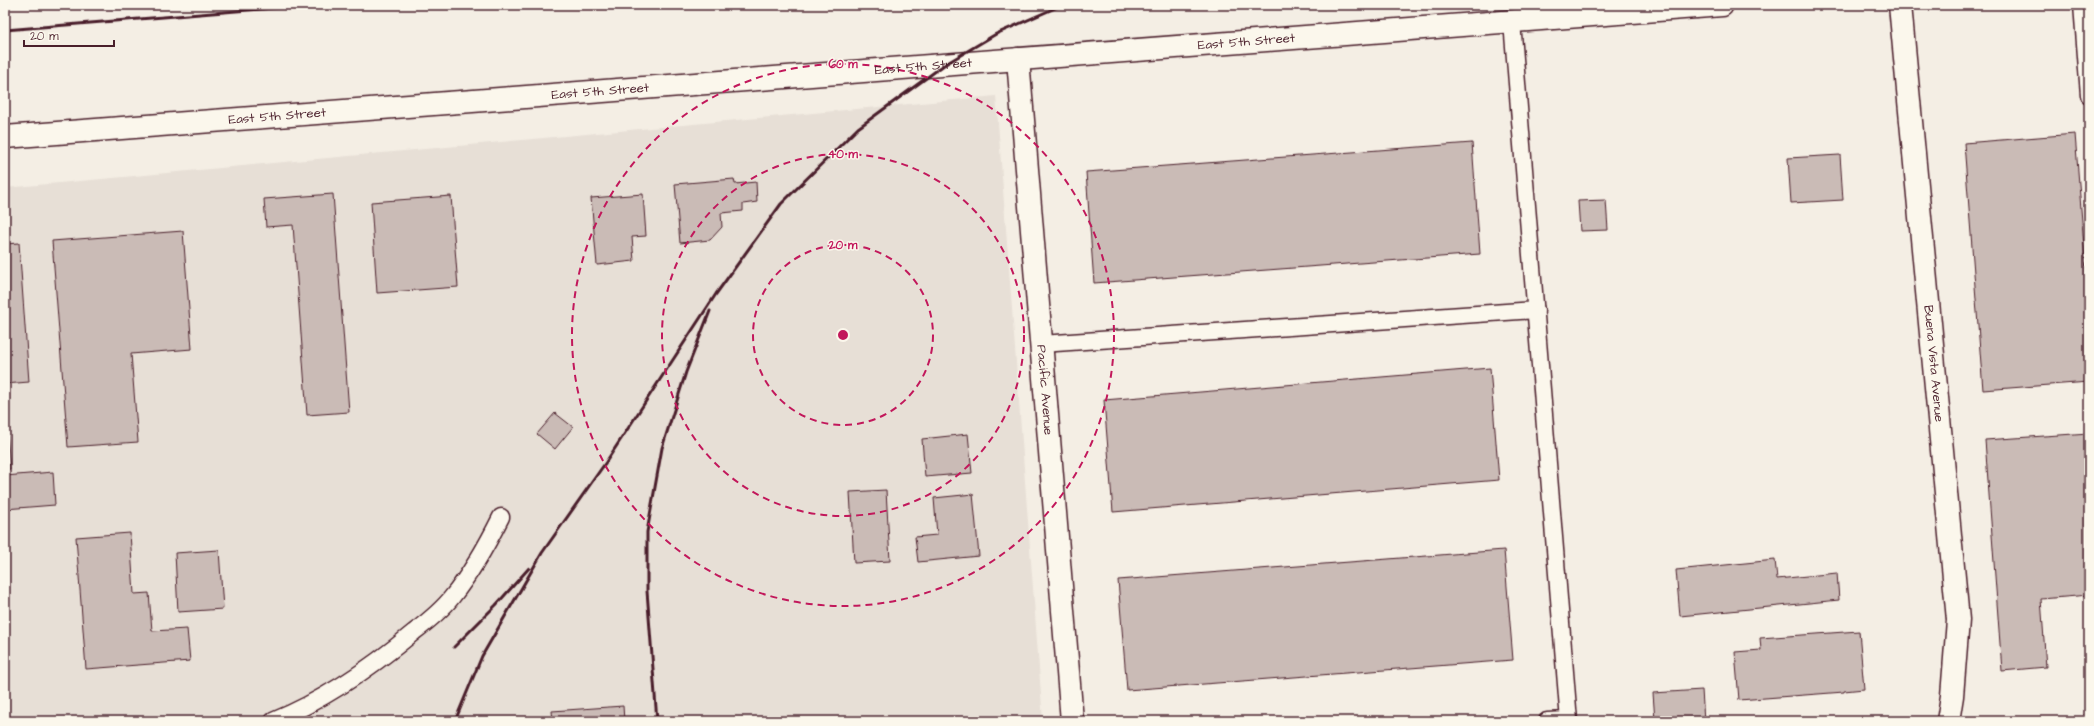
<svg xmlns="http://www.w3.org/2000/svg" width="2094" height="726" font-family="'Architects Daughter',sans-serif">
<rect width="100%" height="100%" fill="#f4eee4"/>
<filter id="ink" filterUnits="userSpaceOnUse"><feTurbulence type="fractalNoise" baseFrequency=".025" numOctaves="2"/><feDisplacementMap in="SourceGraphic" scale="8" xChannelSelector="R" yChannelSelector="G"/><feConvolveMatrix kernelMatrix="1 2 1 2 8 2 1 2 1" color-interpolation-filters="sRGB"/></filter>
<g filter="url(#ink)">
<polygon fill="#e7dfd6" points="996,96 1043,721 5,721 5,188"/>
<g fill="#cabbb6" stroke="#4a1f2b">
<polygon points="2075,134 2089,309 2089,382 1983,390 1964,143"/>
<polygon points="1472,143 1480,254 1094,283 1086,172"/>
<polygon points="1840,155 1843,200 1791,203 1788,158"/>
<polygon points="734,179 735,184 756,182 757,202 743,204 743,211 721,213 722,227 710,240 680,243 675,184"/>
<polygon points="333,194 349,412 307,415 293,225 266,227 264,199"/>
<polygon points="643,194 646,236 632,237 634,261 597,265 591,198"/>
<polygon points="451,196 458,287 377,293 371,202"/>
<polygon points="1606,200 1608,230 1580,231 1578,201"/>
<polygon points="183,231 192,349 131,354 138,442 68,447 52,241"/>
<polygon points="19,243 29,382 5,384 5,244"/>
<polygon points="1490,368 1499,480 1113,512 1104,400"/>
<polygon points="5,405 10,469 5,470"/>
<polygon points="555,413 573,427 555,449 537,434"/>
<polygon points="2089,433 2089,595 2041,599 2046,667 2002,671 1985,440"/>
<polygon points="968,434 972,473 925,477 922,439"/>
<polygon points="53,472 55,505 5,509 5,476"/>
<polygon points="886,490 890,561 854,563 850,492"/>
<polygon points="973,494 979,556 918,562 915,537 937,535 934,498"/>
<polygon points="130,533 134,594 149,593 152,631 187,629 190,661 86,669 76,537"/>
<polygon points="219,550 223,609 178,612 175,553"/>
<polygon points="1504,550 1513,660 1127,690 1118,580"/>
<polygon points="1775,560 1777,579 1837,573 1839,600 1680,616 1676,570"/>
<polygon points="1859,631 1864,689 1844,691 1844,692 1739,700 1735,652 1761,650 1760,638"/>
<polygon points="1702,690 1704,721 1655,721 1653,693"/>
<polygon points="623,706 624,721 553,721 552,711"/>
</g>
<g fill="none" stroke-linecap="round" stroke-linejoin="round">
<g stroke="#4a1f2b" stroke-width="19">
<g id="lane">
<polyline points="2082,5 2089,95"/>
<polyline points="1512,22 1569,721"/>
<polyline points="1041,344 1536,310"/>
<path d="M273,721c52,-21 98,-53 141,-89 13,-10 28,-22 38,-35 20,-25 35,-52 49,-80"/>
<polyline points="1547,721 1569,720"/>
</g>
</g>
<g stroke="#4a1f2b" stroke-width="25">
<g id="street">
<path id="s1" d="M1900,5l58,615 -6,76 -4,25"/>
<path id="s2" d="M1018,59l54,662"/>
</g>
</g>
<g stroke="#4a1f2b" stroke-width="25">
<g id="secondary">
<path id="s3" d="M5,137l1717,-132"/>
</g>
</g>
<use href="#lane" stroke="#fbf7ec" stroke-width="16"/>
<use href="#street" stroke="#fbf7ec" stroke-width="22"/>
<use href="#secondary" stroke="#fbf7ec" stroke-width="22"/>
<g stroke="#4a1f2b" stroke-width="3">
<polyline points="5,30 310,5"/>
<polyline points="454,647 496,605 529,568"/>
<polyline points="455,721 482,656 542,553 606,462 716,294 781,204 858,128 944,65 996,34 1062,5"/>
<polyline points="657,721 647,591 647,532 662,448 686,372 710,311"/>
</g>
</g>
</g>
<g fill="none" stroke="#c2185b" stroke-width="2" stroke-dasharray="7 5">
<circle cx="843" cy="335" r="90"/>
<circle cx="843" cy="335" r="181"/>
<circle cx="843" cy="335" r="271"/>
</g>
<g text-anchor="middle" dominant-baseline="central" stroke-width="3" stroke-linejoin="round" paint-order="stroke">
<g font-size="13" fill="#4a1f2b" stroke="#fbf7ec">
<text stroke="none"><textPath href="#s3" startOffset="1245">East 5th Street</textPath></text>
<text stroke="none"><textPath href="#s3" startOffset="921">East 5th Street</textPath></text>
<text stroke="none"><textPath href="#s3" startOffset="597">East 5th Street</textPath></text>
<text stroke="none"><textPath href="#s3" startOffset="273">East 5th Street</textPath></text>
<text stroke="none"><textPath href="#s1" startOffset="360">Buena Vista Avenue</textPath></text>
<text stroke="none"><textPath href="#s2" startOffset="332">Pacific Avenue</textPath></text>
</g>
</g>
<circle cx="843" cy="335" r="6" fill="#c2185b" stroke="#fbf7ec" stroke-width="2"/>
<g font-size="12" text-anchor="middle" font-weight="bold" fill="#c2185b" stroke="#fbf7ec" stroke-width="3" stroke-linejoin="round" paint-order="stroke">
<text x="843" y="68">60 m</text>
<text x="843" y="158">40 m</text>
<text x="843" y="249">20 m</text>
</g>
<rect width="2094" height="726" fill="none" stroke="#fbf7ec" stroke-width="20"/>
<rect x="10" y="10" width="2074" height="706" fill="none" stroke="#4a1f2b" stroke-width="1.5" filter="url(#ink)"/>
<path d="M24 40v6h90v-6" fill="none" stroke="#4a1f2b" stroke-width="2"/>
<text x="30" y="40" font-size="12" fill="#4a1f2b" stroke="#fbf7ec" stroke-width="3" paint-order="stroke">20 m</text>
</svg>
